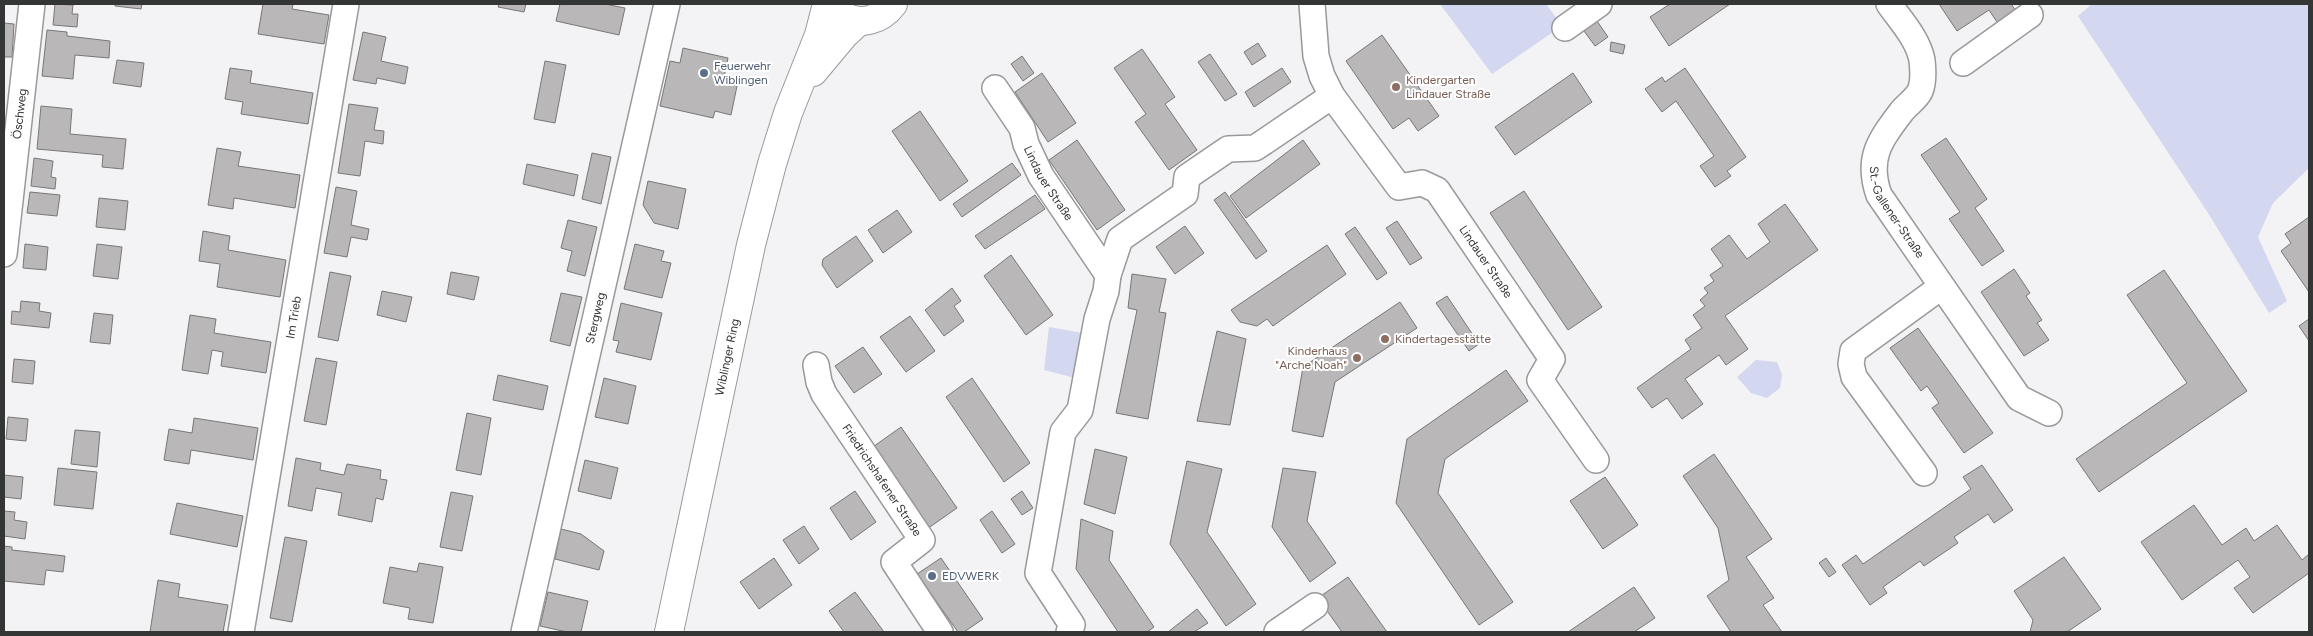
<svg xmlns="http://www.w3.org/2000/svg" width="2313" height="636" font-family="Figtree,sans-serif">
<rect width="100%" height="100%" fill="#f3f3f5"/>
<g fill="#d3d7f0">
<polygon points="1440,4 1546,4 1562,26 1492,74"/>
<polygon points="2092,4 2309,4 2309,168 2273,203 2258,237 2287,301 2269,313 2208,213 2078,16"/>
<polygon points="1049,327 1088,334 1079,379 1044,370"/>
<polygon points="1756,360 1777,362 1782,375 1780,388 1767,398 1751,393 1737,377"/>
</g>
<g fill="#b9b7b8" stroke="#787778">
<polygon points="55,4 73,5 72,14 78,14 77,27 53,25"/>
<polygon points="115,4 142,4 141,9 115,6"/>
<polygon points="263,4 293,4 292,9 329,15 324,44 258,34"/>
<polygon points="499,4 526,4 524,12 498,7"/>
<polygon points="560,4 605,4 625,8 619,35 556,21"/>
<polygon points="1670,4 1730,4 1669,46 1650,17"/>
<polygon points="1939,4 2011,4 2019,15 2001,28 1989,10 1957,31"/>
<polygon points="1597,21 1608,37 1595,46 1584,31"/>
<polygon points="4,23 14,24 12,57 4,57"/>
<polygon points="47,30 67,32 67,36 110,41 109,58 75,55 73,79 42,76"/>
<polygon points="363,32 386,37 381,61 408,67 405,84 377,78 376,84 353,80"/>
<polygon points="1382,35 1439,116 1418,131 1409,118 1393,129 1346,61"/>
<polygon points="1611,42 1625,45 1623,54 1610,51"/>
<polygon points="1258,43 1266,56 1252,65 1244,52"/>
<polygon points="683,48 728,58 723,82 737,86 731,115 715,111 713,118 660,106 670,61 680,63"/>
<polygon points="1142,49 1175,97 1165,104 1197,150 1169,170 1135,122 1146,114 1114,68"/>
<polygon points="1210,54 1237,94 1225,101 1198,62"/>
<polygon points="1022,56 1034,73 1023,81 1011,64"/>
<polygon points="117,60 144,63 141,87 113,83"/>
<polygon points="545,61 566,65 555,123 534,119"/>
<polygon points="230,68 252,71 250,83 313,93 308,124 241,114 243,102 225,99"/>
<polygon points="1282,68 1291,82 1254,107 1245,92"/>
<polygon points="1685,68 1746,157 1727,171 1731,176 1715,187 1700,166 1714,156 1676,101 1662,112 1645,89 1662,77 1665,82"/>
<polygon points="1042,73 1076,123 1048,142 1015,92"/>
<polygon points="1573,73 1592,102 1515,155 1495,127"/>
<polygon points="349,104 378,108 374,130 384,131 383,144 365,141 360,176 338,173"/>
<polygon points="41,106 72,109 70,134 126,139 123,169 102,167 103,155 37,149"/>
<polygon points="920,111 968,181 940,201 892,131"/>
<polygon points="1946,138 1987,199 1975,208 2004,251 1982,266 1949,219 1960,212 1921,155"/>
<polygon points="1077,140 1125,210 1097,230 1049,160"/>
<polygon points="1303,140 1320,164 1246,218 1230,196"/>
<polygon points="217,148 241,152 238,166 300,175 295,208 234,198 233,209 208,205"/>
<polygon points="592,153 611,157 601,204 582,199"/>
<polygon points="34,158 53,161 51,177 56,178 55,189 31,186"/>
<polygon points="1012,163 1021,175 962,217 953,204"/>
<polygon points="527,164 578,175 574,196 523,184"/>
<polygon points="648,181 686,189 678,229 654,223 643,205"/>
<polygon points="336,187 357,191 351,225 369,229 367,240 351,237 347,257 324,253"/>
<polygon points="1524,191 1602,307 1568,330 1490,213"/>
<polygon points="30,192 60,195 57,216 27,213"/>
<polygon points="1225,192 1267,251 1256,259 1214,200"/>
<polygon points="1035,195 1045,209 985,249 975,236"/>
<polygon points="99,198 128,201 125,230 96,227"/>
<polygon points="1785,204 1818,250 1725,316 1748,349 1726,365 1719,355 1685,379 1703,404 1682,419 1667,398 1652,408 1637,388 1691,349 1685,340 1702,328 1693,315 1705,306 1700,300 1708,293 1704,288 1714,281 1710,275 1723,266 1711,249 1729,235 1747,259 1770,242 1758,224"/>
<polygon points="897,210 912,232 883,253 868,230"/>
<polygon points="2309,217 2309,292 2281,251 2291,243 2285,234"/>
<polygon points="568,220 597,227 585,276 567,271 572,251 561,248"/>
<polygon points="1397,221 1422,258 1410,265 1386,228"/>
<polygon points="1185,226 1204,253 1175,274 1156,247"/>
<polygon points="1355,227 1387,273 1377,280 1345,234"/>
<polygon points="203,231 230,236 228,250 286,260 280,297 217,287 220,264 199,261"/>
<polygon points="856,236 873,261 837,288 822,265 823,259"/>
<polygon points="25,244 48,247 46,270 23,268"/>
<polygon points="97,244 122,247 118,279 93,276"/>
<polygon points="635,244 664,251 661,261 671,263 662,298 624,289"/>
<polygon points="1327,245 1346,274 1273,326 1267,319 1257,326 1240,322 1231,310"/>
<polygon points="1011,255 1053,315 1026,335 984,276"/>
<polygon points="2014,269 2030,293 2026,296 2042,320 2037,323 2049,340 2024,356 1981,292"/>
<polygon points="2164,270 2247,391 2099,492 2076,459 2187,383 2127,295"/>
<polygon points="330,272 351,276 338,341 318,337"/>
<polygon points="451,272 479,277 474,300 447,294"/>
<polygon points="1132,274 1166,279 1159,312 1166,313 1148,419 1116,413 1137,310 1128,308"/>
<polygon points="952,288 961,301 954,306 964,321 944,336 925,310"/>
<polygon points="382,291 412,297 406,322 377,315"/>
<polygon points="561,293 582,297 570,346 550,341"/>
<polygon points="1447,296 1479,344 1469,351 1436,303"/>
<polygon points="21,301 40,303 39,311 51,313 49,328 11,324 12,311 20,312"/>
<polygon points="1400,302 1417,328 1335,382 1323,437 1292,431 1303,367"/>
<polygon points="621,303 662,313 651,360 616,352 619,341 613,340"/>
<polygon points="94,313 113,315 110,344 90,342"/>
<polygon points="190,315 216,319 214,333 271,342 266,373 221,366 223,352 212,350 208,374 182,370"/>
<polygon points="910,316 935,351 906,372 880,337"/>
<polygon points="2309,319 2309,341 2299,326"/>
<polygon points="1918,328 1993,433 1964,453 1932,408 1939,403 1927,386 1921,391 1890,348"/>
<polygon points="1217,331 1246,339 1230,425 1197,421"/>
<polygon points="863,347 882,374 854,393 835,366"/>
<polygon points="316,358 337,362 326,425 304,421"/>
<polygon points="14,359 35,361 33,384 12,382"/>
<polygon points="1506,370 1528,401 1445,459 1438,493 1513,602 1479,625 1396,503 1407,439"/>
<polygon points="498,375 548,386 543,410 493,400"/>
<polygon points="604,378 636,386 628,424 595,417"/>
<polygon points="972,378 1030,463 1004,482 946,397"/>
<polygon points="467,413 491,418 481,475 456,470"/>
<polygon points="8,417 28,419 26,441 6,439"/>
<polygon points="194,418 258,428 253,460 191,450 189,464 164,460 169,429 192,433"/>
<polygon points="901,427 957,508 927,529 870,449"/>
<polygon points="75,430 100,432 97,467 71,464"/>
<polygon points="1095,449 1127,457 1115,514 1084,504"/>
<polygon points="1714,454 1772,539 1746,557 1774,598 1763,605 1782,632 1731,632 1707,596 1729,580 1718,528 1683,476"/>
<polygon points="296,458 321,463 320,470 344,475 347,464 381,470 380,479 387,480 383,500 376,498 372,522 338,515 342,493 316,488 312,511 288,506"/>
<polygon points="585,460 618,468 611,499 578,491"/>
<polygon points="1187,461 1222,469 1207,532 1256,604 1226,626 1170,544"/>
<polygon points="1982,465 2013,510 1994,523 1988,514 1954,537 1958,543 1924,566 1920,561 1883,587 1887,593 1870,605 1842,565 1856,555 1863,564 1971,489 1963,477"/>
<polygon points="58,468 97,472 93,509 54,505"/>
<polygon points="1283,468 1316,472 1307,521 1336,563 1310,582 1272,527"/>
<polygon points="4,475 23,477 21,499 4,497"/>
<polygon points="1605,477 1638,525 1603,549 1570,501"/>
<polygon points="855,491 876,522 851,540 830,508"/>
<polygon points="1022,491 1033,508 1022,515 1011,499"/>
<polygon points="451,492 473,496 462,551 440,547"/>
<polygon points="177,503 243,516 237,547 170,534"/>
<polygon points="2194,505 2222,545 2246,528 2254,541 2277,525 2302,560 2309,554 2309,573 2253,613 2234,588 2250,577 2238,560 2182,600 2141,542"/>
<polygon points="4,511 15,512 14,520 27,522 25,539 4,536"/>
<polygon points="992,511 1015,544 1002,553 980,520"/>
<polygon points="1081,519 1113,531 1109,560 1154,627 1147,632 1118,632 1076,569"/>
<polygon points="804,526 819,549 799,564 783,540"/>
<polygon points="561,529 581,534 604,551 599,570 555,559"/>
<polygon points="285,537 307,541 292,622 270,618"/>
<polygon points="4,546 12,547 12,550 65,556 63,572 46,570 44,585 4,581"/>
<polygon points="2064,557 2101,609 2067,632 2030,632 2033,620 2014,591"/>
<polygon points="774,558 792,585 759,609 740,582"/>
<polygon points="941,558 983,619 964,632 958,632 917,574"/>
<polygon points="1826,558 1836,572 1829,577 1819,563"/>
<polygon points="419,563 443,567 433,623 408,619 410,608 383,603 390,567 417,572"/>
<polygon points="1348,577 1387,632 1342,632 1318,598"/>
<polygon points="158,580 180,584 178,597 228,605 223,632 150,632"/>
<polygon points="1634,587 1655,618 1634,632 1568,632"/>
<polygon points="548,592 588,601 581,632 567,632 540,626"/>
<polygon points="855,592 884,632 844,632 829,611"/>
<polygon points="1197,609 1208,623 1194,632 1168,632"/>
</g>
<g fill="none" stroke-linecap="round" stroke-linejoin="round">
<g stroke="#99999b" stroke-width="28">
<g id="minor">
<path id="s1" d="M1312,4l4,52 6,20 10,20 67,91 23,-4 15,7 115,169 -12,21 56,80"/>
<path id="s2" d="M1889,4c12,17 29,35 33,56 1,9 2,22 -2,31 -3,7 -12,13 -18,20 -22,29 -36,47 -23,84l140,203 30,15"/>
<polyline points="1565,28 1599,4"/>
<polyline points="1963,63 2030,15"/>
<path id="s3" d="M995,88l27,40 4,16 15,32 67,99"/>
<path id="s4" d="M4,254l28,-250"/>
<path id="s5" d="M816,365l3,17 5,12 98,146 -28,22 46,70"/>
<polyline points="1924,473 1854,377 1851,364 1853,351 1941,287"/>
<path id="s6" d="M241,632l105,-628"/>
<path id="s7" d="M524,632l143,-628"/>
<polyline points="1069,632 1072,625 1038,573 1063,432 1080,410 1097,319 1106,291 1108,275 1120,239 1185,194 1187,177 1228,149 1255,148 1332,96"/>
<polyline points="1277,632 1315,606"/>
</g>
</g>
<g stroke="#99999b" stroke-width="30">
<g id="major">
<path d="M843,16c18,10 38,4 50,-12"/>
<polyline points="813,72 844,35 859,21"/>
<path id="s8" d="M669,632l82,-387 21,-81 16,-51 31,-78 8,-31"/>
</g>
</g>
<use href="#minor" stroke="#fff" stroke-width="25"/>
<use href="#major" stroke="#fff" stroke-width="28"/>
</g>
<g fill="#5c6f8a" stroke="#fff" stroke-width="2">
<circle cx="704" cy="73" r="5"/>
<circle cx="932" cy="576" r="5"/>
</g>
<g fill="#8d6e63" stroke="#fff" stroke-width="2">
<circle cx="1396" cy="87" r="5"/>
<circle cx="1385" cy="339" r="5"/>
<circle cx="1357" cy="358" r="5"/>
</g>
<g text-anchor="middle" dominant-baseline="central" stroke-width="4" stroke-linejoin="round" paint-order="stroke">
<g font-size="12" fill="#4e5e75" stroke="#fff" text-anchor="start">
<text x="714" y="66">Feuerwehr<tspan x="714" dy="14">Wiblingen</tspan></text>
<text x="942" y="576">EDVWERK</text>
</g>
<g font-size="12" fill="#785e54" stroke="#fff" text-anchor="start">
<text x="1406" y="80">Kindergarten<tspan x="1406" dy="14">Lindauer Straße</tspan></text>
<text x="1395" y="339">Kindertagesstätte</text>
<text x="1347" y="351" text-anchor="end">Kinderhaus<tspan x="1347" dy="14">"Arche Noah"</tspan></text>
</g>
<g font-size="12" fill="#343535" stroke="#fff">
<text stroke="none"><textPath href="#s4" startOffset="141">Öschweg</textPath></text>
<text stroke="none"><textPath href="#s3" startOffset="110">Lindauer Straße</textPath></text>
<text stroke="none"><textPath href="#s2" startOffset="239">St.-Gallener-Straße</textPath></text>
<text stroke="none"><textPath href="#s1" startOffset="335">Lindauer Straße</textPath></text>
<text stroke="none"><textPath href="#s6" startOffset="319">Im Trieb</textPath></text>
<text stroke="none"><textPath href="#s7" startOffset="322">Stergweg</textPath></text>
<text stroke="none"><textPath href="#s8" startOffset="281">Wiblinger Ring</textPath></text>
<text stroke="none"><textPath href="#s5" startOffset="134">Friedrichshafener Straße</textPath></text>
</g>
</g>
<rect width="2313" height="636" fill="none" stroke="#343535" stroke-width="10"/>
</svg>
